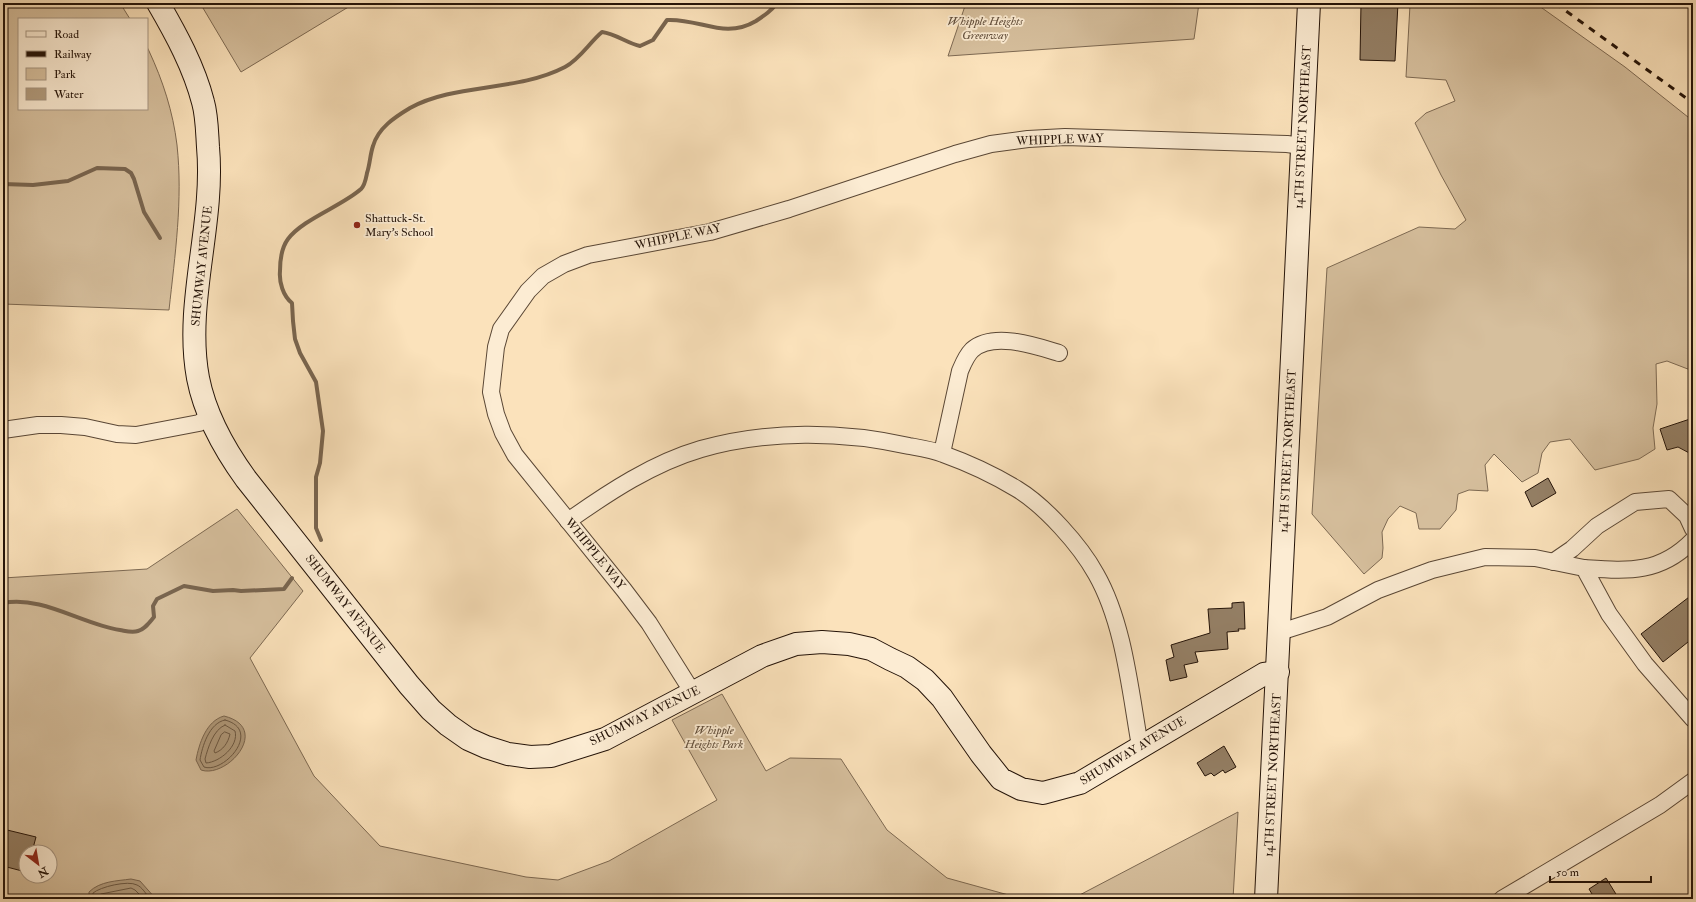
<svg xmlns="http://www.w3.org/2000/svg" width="1696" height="902" font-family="'IM FELL Double Pica',serif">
<rect width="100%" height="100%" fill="#fbe2bb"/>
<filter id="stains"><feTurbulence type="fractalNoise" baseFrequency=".005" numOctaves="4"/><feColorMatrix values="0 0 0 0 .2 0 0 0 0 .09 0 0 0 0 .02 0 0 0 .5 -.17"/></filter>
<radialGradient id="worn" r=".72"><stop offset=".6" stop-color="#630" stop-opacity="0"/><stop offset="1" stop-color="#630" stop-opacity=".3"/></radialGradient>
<g fill="#d6bf9d" stroke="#7d6952" fill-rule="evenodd">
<path d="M3,3h117l10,16h-111v90h128v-62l2,4c14,30 24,61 28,94 6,55 -2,110 -8,165l-166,-6z"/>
<polygon points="200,3 355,3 241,72"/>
<polygon points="966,3 1199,3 1194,39 948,56"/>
<polygon points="1417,3 1535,3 1625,67 1693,121 1693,371 1667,361 1656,364 1657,404 1653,428 1655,449 1639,459 1595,470 1570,439 1550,442 1542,453 1538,473 1522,482 1494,454 1485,465 1488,491 1469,490 1458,494 1456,510 1440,529 1419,529 1416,513 1400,506 1388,519 1382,532 1383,548 1382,558 1364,574 1312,514 1327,268 1419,227 1455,229 1466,220 1441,175 1415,123 1426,113 1455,101 1446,80 1406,77 1410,5"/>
<path d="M237,509l66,82 -53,67 64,118 66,70 146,31 32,3 51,-19 108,-61 -45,-80 50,-26 44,77 24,-13 51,1 46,71 60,48 76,21h-1020v-321l144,-9zM26,852h24v24h-24z"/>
<polygon points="1238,812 1233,899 1072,899"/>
</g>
<g fill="#b29c7e" stroke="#79654f">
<path d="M224,716c48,12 3,63 -23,54l-5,-10c3,-16 10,-39 28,-44z"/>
<path d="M131,879l9,2 16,18h-67v-7c11,-11 28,-11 42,-13z"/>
</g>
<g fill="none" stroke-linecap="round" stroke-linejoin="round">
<g stroke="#6b5843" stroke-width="1">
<path d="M225,720c38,10 -1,54 -21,47l-4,-7c2,-13 9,-37 25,-40z"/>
<path d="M225,725l10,6c4,15 -15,31 -29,32l-1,-4c3,-11 8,-29 20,-34z"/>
<path d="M225,732l5,2c-2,9 -7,16 -15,19l-1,-2 7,-16z"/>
<path d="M93,899v-6c7,-6 35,-13 44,-8 5,2 9,9 13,14"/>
<polyline points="98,899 98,896 101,894 131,888 135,890 144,899"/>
</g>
<g stroke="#79654f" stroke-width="4">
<polyline points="3,184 33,185 68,181 97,168 125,169 131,173 134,179 144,212 160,238"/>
<path d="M321,540l-5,-12v-51l4,-14 3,-32 -7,-49 -16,-29 -5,-14 -2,-18 -1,-18c-9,-7 -13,-21 -12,-32 0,-11 2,-24 8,-32 15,-20 54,-33 73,-50 4,-4 5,-11 6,-16 3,-9 3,-18 6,-27 5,-18 22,-29 37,-38 45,-25 107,-16 155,-41 15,-8 24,-24 37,-35 14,2 25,11 38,14l13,-6 14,-20c33,-2 57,20 89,1 9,-6 15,-10 21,-18"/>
<path d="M3,603c38,-8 79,21 117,27 6,1 12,3 18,1 7,-2 11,-8 16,-14l-1,-11 4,-7 27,-13 29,5 20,-1 8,1 43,-2 8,-11"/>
</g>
</g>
<g fill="#947f65" stroke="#241308">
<polygon points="1361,3 1398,3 1395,61 1360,60"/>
<polygon points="1693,418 1693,455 1678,447 1667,450 1660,429"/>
<polygon points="1548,478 1556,493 1532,507 1525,492"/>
<polygon points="1693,594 1693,638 1663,662 1641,634"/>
<polygon points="1244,602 1245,629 1238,629 1239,631 1227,632 1228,649 1195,652 1198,662 1184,665 1187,677 1170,681 1166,660 1174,657 1171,645 1210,633 1208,609 1232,608 1232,603"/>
<polygon points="1224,746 1236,767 1225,773 1223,770 1214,776 1211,773 1205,776 1197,763"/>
<polygon points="3,829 36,837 32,852 26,852 26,872 3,866"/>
<polygon points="1606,878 1619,899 1595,899 1589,889"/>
</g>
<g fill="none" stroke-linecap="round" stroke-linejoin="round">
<g stroke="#5a4735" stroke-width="18">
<g id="street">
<polyline points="3,430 38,425 61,425 85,427 117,434 136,435 199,423 211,416"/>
<path d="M942,453l18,-82c3,-7 6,-15 12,-21 21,-19 64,-4 87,3"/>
<path d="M568,521c41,-29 85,-58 133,-72 67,-19 141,-18 208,-3 11,2 24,4 34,8 25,9 51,21 74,35 28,17 63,56 79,85 28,49 34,116 44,172"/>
<polyline points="1553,562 1572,549 1597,526 1635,502 1669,499 1687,516 1693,529"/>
<path d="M1584,568c44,3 76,6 109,-28"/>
<polyline points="1280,632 1327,617 1378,590 1432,570 1485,557 1535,558 1584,568 1609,614 1645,664 1693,719"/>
<polyline points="693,693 649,623 624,590 515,455 503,433 496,414 491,392 496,347 501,329 528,291 543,276 564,264 588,255 710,232 789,209 955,154 991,144 1028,139 1065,137 1287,144 1302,146"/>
<polyline points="1502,899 1660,805 1693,781"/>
</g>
</g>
<g stroke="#241308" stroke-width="24">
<g id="secondary">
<path d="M158,3c18,31 36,64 45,99 4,14 4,30 5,45 7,77 -24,156 -10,231 7,36 27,72 48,101l163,206 22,25 17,15 20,14 18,8 22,7 22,3 21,-1 54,-17 157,-83 34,-12 26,-2 27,2 22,5 19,10 17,8 18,13 17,18 39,56 20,25 20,10 22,4 37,-10 184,-109 14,-2"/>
<polyline points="1266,899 1309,3"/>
</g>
</g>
<use href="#street" stroke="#fcecd3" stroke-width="16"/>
<use href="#secondary" stroke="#fcecd3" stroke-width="22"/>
<polyline stroke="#241308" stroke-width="3" stroke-dasharray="7 7" stroke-linecap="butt" points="1555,3 1693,103"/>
</g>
<circle fill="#8f2418" stroke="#fcecd3" stroke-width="1.5" cx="357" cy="225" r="4"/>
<g text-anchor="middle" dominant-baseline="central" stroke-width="3.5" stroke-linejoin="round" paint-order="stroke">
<g font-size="12" font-style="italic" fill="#624f3c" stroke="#fcecd3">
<text x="985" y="21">Whipple Heights<tspan x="985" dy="14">Greenway</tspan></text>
<text x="714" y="730">Whipple<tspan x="714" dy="14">Heights Park</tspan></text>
</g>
<g font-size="12" fill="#241308" stroke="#fcecd3">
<text transform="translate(1303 127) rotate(-87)">14TH STREET NORTHEAST</text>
<text transform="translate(1060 140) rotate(-2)">WHIPPLE WAY</text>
<text transform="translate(678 237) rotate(-12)">WHIPPLE WAY</text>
<text transform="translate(202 266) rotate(-84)">SHUMWAY AVENUE</text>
<text transform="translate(1288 451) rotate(-87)">14TH STREET NORTHEAST</text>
<text transform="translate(595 554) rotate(51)">WHIPPLE WAY</text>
<text transform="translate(345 604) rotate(52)">SHUMWAY AVENUE</text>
<text transform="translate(645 716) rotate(-26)">SHUMWAY AVENUE</text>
<text transform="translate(1133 751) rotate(-31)">SHUMWAY AVENUE</text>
<text transform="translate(1273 775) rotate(-87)">14TH STREET NORTHEAST</text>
</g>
<g font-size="12" fill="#241308" stroke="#fcecd3" text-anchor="start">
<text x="365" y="218">Shattuck-St.<tspan x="365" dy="14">Mary’s School</tspan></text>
</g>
</g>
<rect width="1696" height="902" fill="none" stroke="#fbe2bb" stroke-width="16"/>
<rect x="4" y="4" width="1688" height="894" fill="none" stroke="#241308" stroke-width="2"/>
<rect x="8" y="8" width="1680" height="886" fill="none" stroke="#241308"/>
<rect x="18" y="18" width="130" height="92" fill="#fcecd3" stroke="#a69582"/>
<rect x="26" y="31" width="20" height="6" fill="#fcecd3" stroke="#a69582"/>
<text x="54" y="38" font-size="12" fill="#241308">Road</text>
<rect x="26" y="51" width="20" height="6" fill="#241308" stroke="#a69582"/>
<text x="54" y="58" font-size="12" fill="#241308">Railway</text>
<rect x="26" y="68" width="20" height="12" fill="#d6bf9d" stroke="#a69582"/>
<text x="54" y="78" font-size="12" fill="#241308">Park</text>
<rect x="26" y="88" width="20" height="12" fill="#b29c7e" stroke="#a69582"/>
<text x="54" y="98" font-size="12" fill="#241308">Water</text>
<g transform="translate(38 864) rotate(149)"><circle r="19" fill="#fcecd3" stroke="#a69582"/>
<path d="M0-3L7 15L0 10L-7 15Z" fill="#8f2418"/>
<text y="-6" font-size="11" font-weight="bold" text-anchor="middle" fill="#241308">N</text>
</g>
<path d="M1550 876v6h101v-6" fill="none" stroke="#241308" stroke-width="2"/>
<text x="1556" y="876" font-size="12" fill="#241308" stroke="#fcecd3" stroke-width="3" paint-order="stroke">50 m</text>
<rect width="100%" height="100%" filter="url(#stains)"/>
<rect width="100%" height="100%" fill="url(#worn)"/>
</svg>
